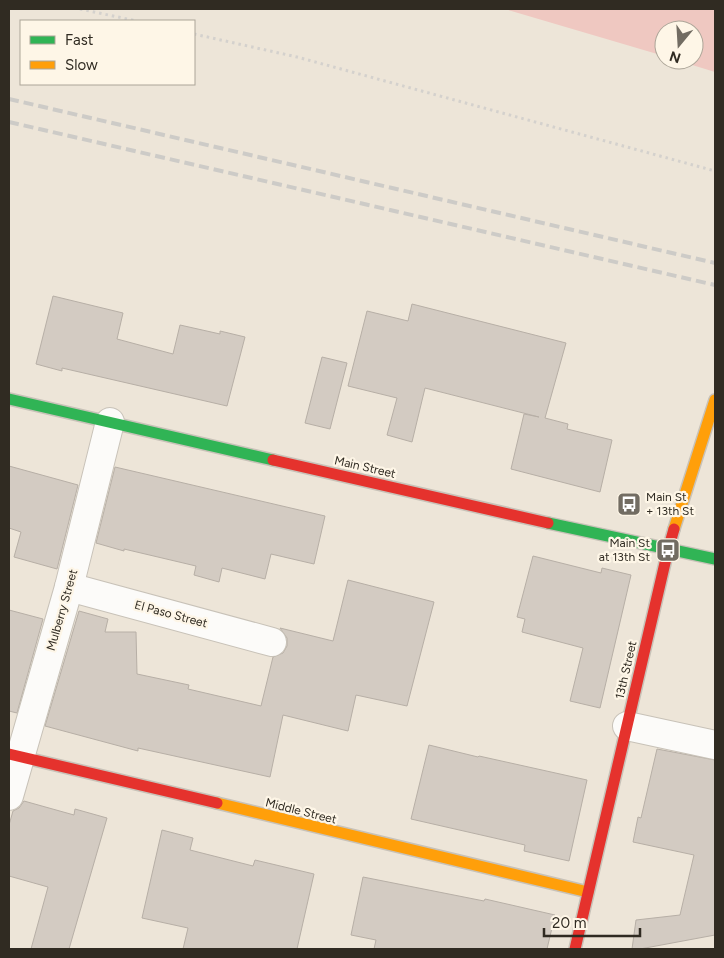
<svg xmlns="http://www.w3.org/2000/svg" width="724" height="958" font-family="Figtree,sans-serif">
<rect width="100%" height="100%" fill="#ede5d8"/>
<polygon fill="#efc8c1" points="505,9 715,9 715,72 676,60 694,60 694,30 664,30 664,56"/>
<g fill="#d3cbc2" stroke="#b7afa6">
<polygon points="53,296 123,313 117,339 173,354 180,325 220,334 220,331 245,337 227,406 62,368 62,371 36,364"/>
<polygon points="412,304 566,343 545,418 568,424 567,429 612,440 600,492 511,469 524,414 539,417 425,388 412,442 387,435 397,398 348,386 367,311 408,321"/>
<polygon points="322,357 347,363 330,429 305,423"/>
<polygon points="9,466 78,485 57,569 14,557 21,532 9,528"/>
<polygon points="115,467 325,516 314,564 271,554 265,579 222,568 219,582 194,575 196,566 124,549 124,551 96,543"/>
<polygon points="533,556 601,573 602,568 631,575 600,708 570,701 583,648 522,632 525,619 517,617"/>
<polygon points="348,580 434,602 407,706 356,695 348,731 283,715 270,777 138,748 138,751 45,726 79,611 108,619 105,632 136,632 137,674 189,685 188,689 261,706 273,657 283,653 287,646 287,638 280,628 333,641"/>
<polygon points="9,610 43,619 17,713 9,711"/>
<polygon points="429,745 478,757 479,756 587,780 569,861 524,851 525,845 411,819"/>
<polygon points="657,749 715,760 715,935 640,949 632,949 636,920 680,915 694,855 633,842 638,817 641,818"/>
<polygon points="24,801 74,815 75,809 107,818 69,949 31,949 48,887 9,876 9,825 13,811 19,808"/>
<polygon points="162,830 193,838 190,850 253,866 255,860 314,874 297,949 183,949 188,928 142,918"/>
<polygon points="363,877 484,901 485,899 555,915 547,949 374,949 376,940 351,935"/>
</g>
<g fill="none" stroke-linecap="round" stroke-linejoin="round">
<g stroke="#c8c2b8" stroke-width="30">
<g id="street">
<polyline points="69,587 272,642"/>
<polyline points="627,726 715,745"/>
<polyline points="9,796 69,587 110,422"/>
</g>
</g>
<g stroke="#c8c2b8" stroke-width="14">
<g id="fast">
<polyline points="9,399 273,460"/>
<polyline points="548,523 715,559"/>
</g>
</g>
<g stroke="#c8c2b8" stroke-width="14">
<g id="slow">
<polyline points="674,529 715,400"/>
<polyline points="217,803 588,892"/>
</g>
</g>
<g stroke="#c8c2b8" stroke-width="14">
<g id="jam">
<polyline points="273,460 548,523"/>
<polyline points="9,754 217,803"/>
<polyline points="575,949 668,550 674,529"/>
</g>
</g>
<g stroke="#d4d1cd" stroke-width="3" stroke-dasharray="2.5 4" stroke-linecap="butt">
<polyline points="80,9 137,21"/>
<polyline points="194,34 297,57 715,171"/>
</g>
<use href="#street" stroke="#fcfbf9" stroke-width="28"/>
<use href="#fast" stroke="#30b455" stroke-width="11"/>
<use href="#slow" stroke="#ff9f0a" stroke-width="11"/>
<use href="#jam" stroke="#e5322d" stroke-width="11"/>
<g stroke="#cdcbc7" stroke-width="4" stroke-dasharray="10 5" stroke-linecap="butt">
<polyline points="9,99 715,263"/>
<polyline points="9,122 715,285"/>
</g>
</g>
<defs>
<g id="bus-square" transform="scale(1.25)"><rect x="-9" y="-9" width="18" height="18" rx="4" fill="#726c62" stroke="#fef6e7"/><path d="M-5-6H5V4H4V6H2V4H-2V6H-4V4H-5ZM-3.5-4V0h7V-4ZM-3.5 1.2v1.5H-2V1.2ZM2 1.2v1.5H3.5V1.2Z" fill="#fff"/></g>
</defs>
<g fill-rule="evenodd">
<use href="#bus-square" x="629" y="504"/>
<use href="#bus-square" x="668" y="550"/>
</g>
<g text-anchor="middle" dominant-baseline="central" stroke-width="4.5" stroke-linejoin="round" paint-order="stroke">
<g font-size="12" fill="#302b22" stroke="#fef6e7">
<text transform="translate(365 467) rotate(13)">Main Street</text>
<text transform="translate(62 610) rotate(-74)">Mulberry Street</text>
<text transform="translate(171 614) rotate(15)">El Paso Street</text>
<text transform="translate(626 670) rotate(-77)">13th Street</text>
<text transform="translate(301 811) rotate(14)">Middle Street</text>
</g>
<g font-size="12" fill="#302b22" stroke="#fef6e7" text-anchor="start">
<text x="646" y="497">Main St<tspan x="646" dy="14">+ 13th St</tspan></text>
<text x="650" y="543" text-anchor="end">Main St<tspan x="650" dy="14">at 13th St</tspan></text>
</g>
</g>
<rect width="724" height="958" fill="none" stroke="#302b22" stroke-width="20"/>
<rect x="20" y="20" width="175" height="65" fill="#fef6e7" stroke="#aca598"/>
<rect x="30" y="36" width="25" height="8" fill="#30b455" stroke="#aca598"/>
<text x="65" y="45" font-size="15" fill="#302b22">Fast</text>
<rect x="30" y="61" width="25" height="8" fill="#ff9f0a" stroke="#aca598"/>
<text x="65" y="70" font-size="15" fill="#302b22">Slow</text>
<g transform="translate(679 45) rotate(198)"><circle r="24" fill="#fef6e7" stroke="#aca598"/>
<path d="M0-4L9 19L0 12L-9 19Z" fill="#726c62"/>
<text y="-8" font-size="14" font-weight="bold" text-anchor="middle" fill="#302b22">N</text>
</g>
<path d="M544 928v8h96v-8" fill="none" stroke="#302b22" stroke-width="2.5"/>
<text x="552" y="928" font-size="15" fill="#302b22" stroke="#fef6e7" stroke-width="4" paint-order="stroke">20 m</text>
</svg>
